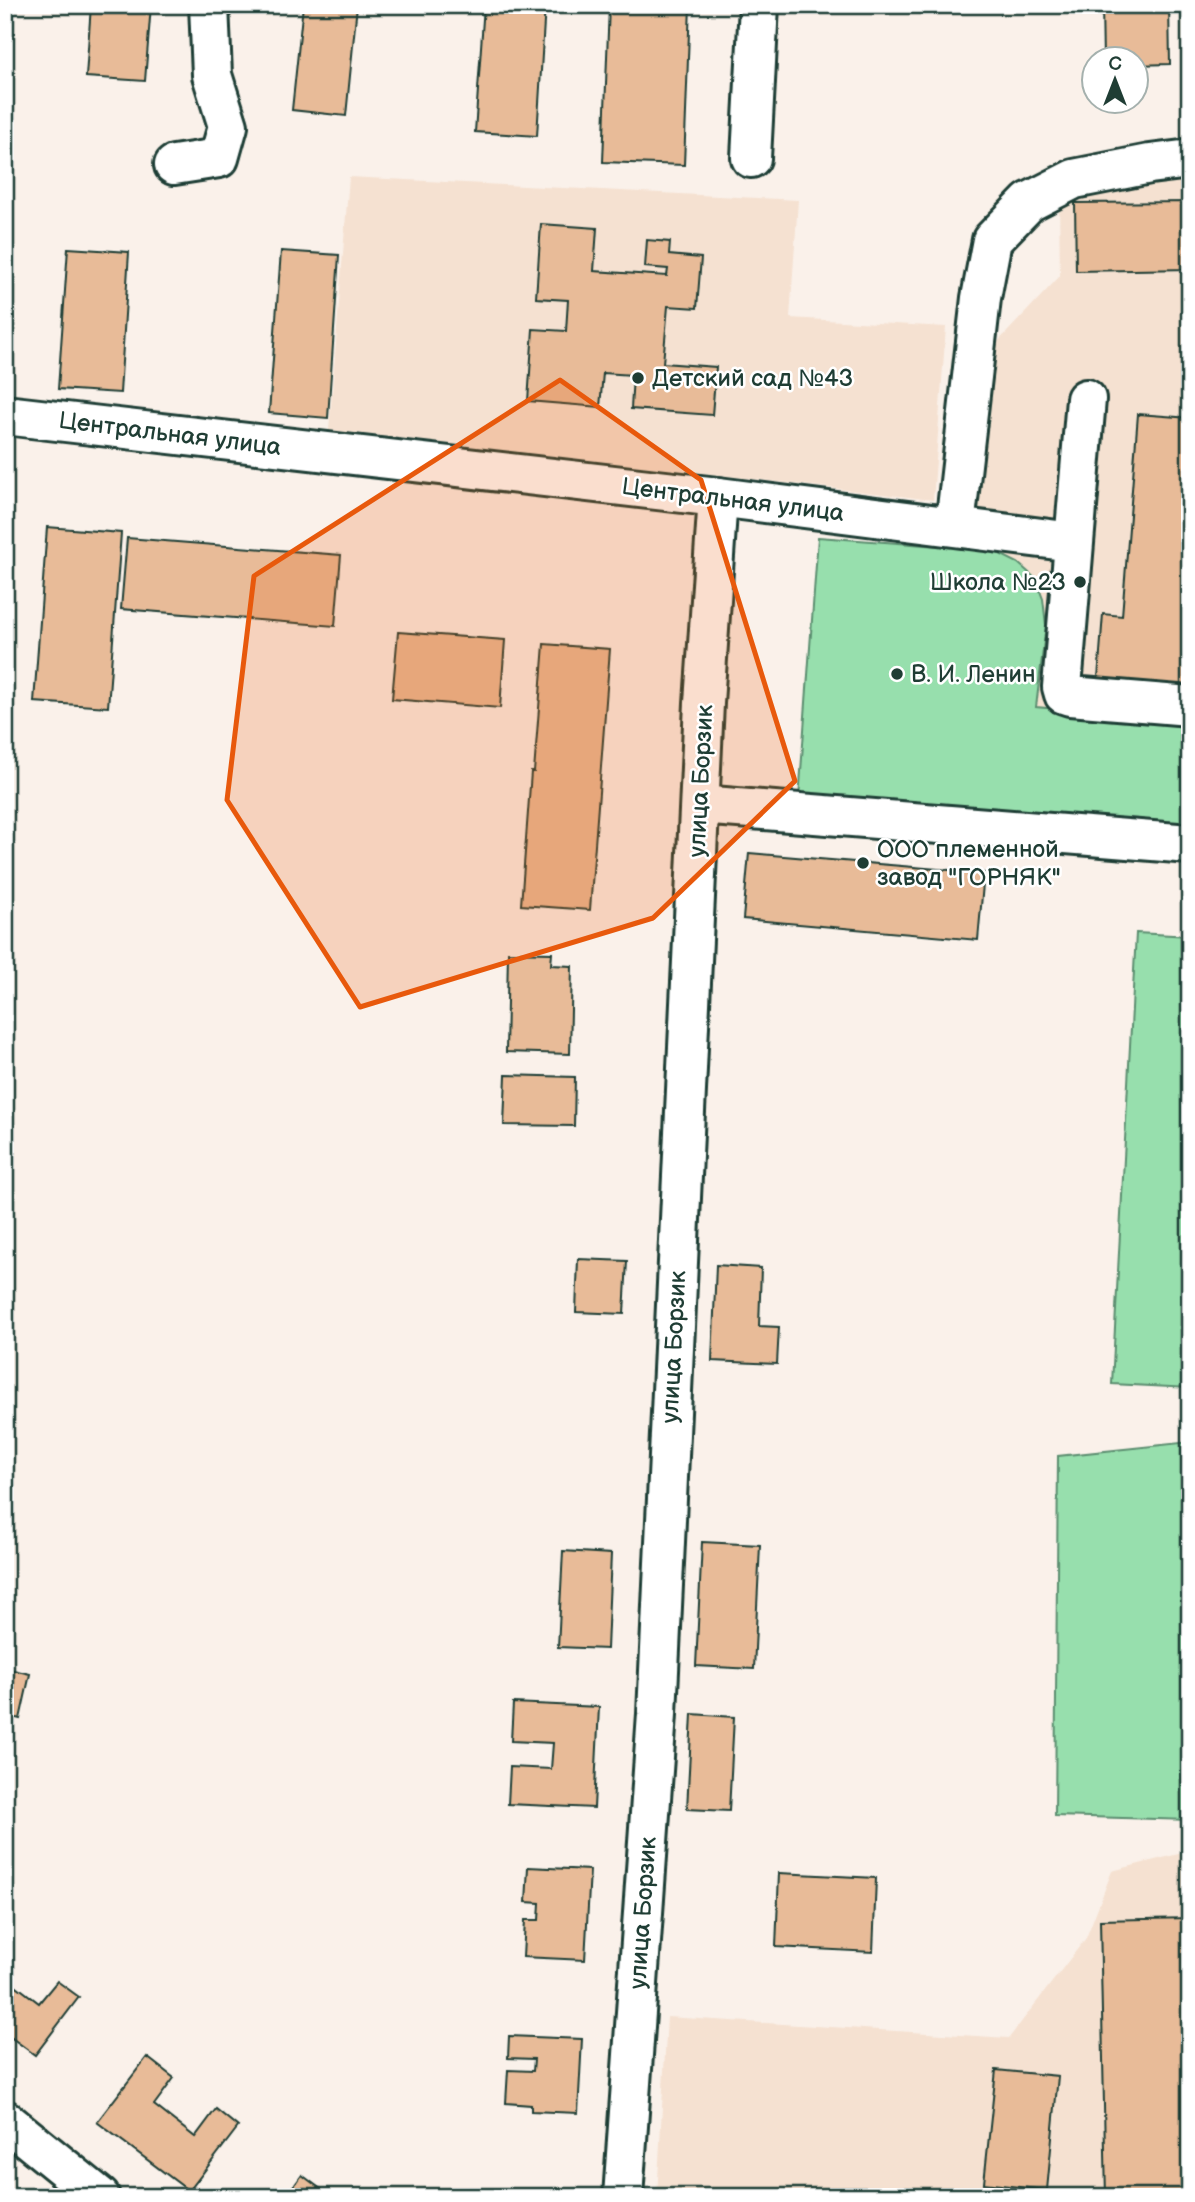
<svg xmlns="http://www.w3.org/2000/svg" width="1195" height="2202" font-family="'Balsamiq Sans',sans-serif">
<rect width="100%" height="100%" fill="#faf1ea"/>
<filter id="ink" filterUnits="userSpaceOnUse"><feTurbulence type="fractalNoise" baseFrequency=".0143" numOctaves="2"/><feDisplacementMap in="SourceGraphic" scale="14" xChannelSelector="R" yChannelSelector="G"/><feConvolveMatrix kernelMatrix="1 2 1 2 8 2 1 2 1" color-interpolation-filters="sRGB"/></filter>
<g filter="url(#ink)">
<g fill="#f5e1d1">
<polygon points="349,177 798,200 790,318 946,327 933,500 329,430"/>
<polygon points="1190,179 1190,836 951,815 991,349 1060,276 1059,195"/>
<polygon points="1190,1851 1190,2197 657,2197 667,2017 1009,2038 1086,1938 1112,1871"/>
</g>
<g fill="#97dfad" stroke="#5b8e70" stroke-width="2">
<polygon points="818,537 992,550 1018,563 1035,578 1043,599 1046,625 1036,707 1190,721 1190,834 799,799"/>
<polygon points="1136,933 1190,936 1190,1388 1112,1384"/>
<polygon points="1190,1442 1190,1820 1055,1816 1058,1456"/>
</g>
<g fill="#e8bb98" stroke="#1f3d34" stroke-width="2">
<polygon points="91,5 151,5 145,81 86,77"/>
<polygon points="303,5 357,5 346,116 292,110"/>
<polygon points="484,5 545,5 537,136 475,132"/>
<polygon points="609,5 690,5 684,165 603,162"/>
<polygon points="1102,5 1169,5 1170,64 1136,65 1136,60 1103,60"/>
<polygon points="1190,202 1190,269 1076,271 1075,203"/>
<polygon points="541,224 597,228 594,271 667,276 668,269 645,267 647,240 670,242 669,255 701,258 697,308 668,306 663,363 716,367 712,415 631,409 633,375 603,373 600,407 528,401 533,329 566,331 568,300 536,298"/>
<polygon points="68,248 129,252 120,393 58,389"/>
<polygon points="281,251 339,255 328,418 269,413"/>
<polygon points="1138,414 1190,418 1190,688 1097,691 1103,614 1122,616"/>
<polygon points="47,527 121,533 108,707 34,702"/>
<polygon points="127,538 341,555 335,626 121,609"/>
<polygon points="398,632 505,640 500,708 392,699"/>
<polygon points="544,644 610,649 590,910 521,905 531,772 534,772"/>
<polygon points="749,853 984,873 978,940 743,919"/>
<polygon points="508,952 552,953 551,965 572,966 570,1054 506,1052"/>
<polygon points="506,1075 575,1077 574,1126 504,1125"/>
<polygon points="578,1259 627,1261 624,1314 576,1312"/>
<polygon points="716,1265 761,1268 759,1326 779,1327 777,1364 712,1361"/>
<polygon points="702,1542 760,1545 754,1669 696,1666"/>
<polygon points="563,1551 611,1554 607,1649 558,1647"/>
<polygon points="5,1668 30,1674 20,1719 5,1715"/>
<polygon points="513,1703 599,1707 594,1808 508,1804 510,1767 551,1769 553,1743 511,1741"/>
<polygon points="692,1714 734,1717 729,1811 687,1809"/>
<polygon points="528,1867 590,1870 585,1960 523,1957 525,1920 539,1920 540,1903 526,1902"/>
<polygon points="779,1873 876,1878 873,1952 776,1947"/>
<polygon points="1190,1918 1190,2197 1106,2197 1100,1920"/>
<polygon points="5,1977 39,2003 57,1981 79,1997 35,2055 5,2033"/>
<polygon points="509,2036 582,2039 578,2113 531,2111 531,2105 506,2103 508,2070 533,2071 534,2059 508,2058"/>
<polygon points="147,2057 174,2078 154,2105 195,2137 216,2109 238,2127 189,2191 97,2122"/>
<polygon points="996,2070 1058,2076 1047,2190 984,2183"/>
<polygon points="302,2175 322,2190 317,2197 286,2197"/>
</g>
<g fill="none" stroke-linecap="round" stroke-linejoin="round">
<g stroke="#1f3d34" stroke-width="44">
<g id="minor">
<polyline points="751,158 759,5"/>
<polyline points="174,165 219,158 228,126 212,75 209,5"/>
<polyline points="1086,399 1062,687 1064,694 1070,696 1190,706"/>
<polyline points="5,415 718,497 1073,542"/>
<polyline points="955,526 981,298 992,240 1029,202 1074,179 1150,164 1190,159"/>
<polyline points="700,805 1190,844"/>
<polyline points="5,2120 100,2197"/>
<polyline points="623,2197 657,1714 704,703 718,497"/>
</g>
</g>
<use href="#minor" stroke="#fff" stroke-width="38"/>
</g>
</g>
<path fill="#e8590c" fill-opacity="0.2" stroke="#e8590c" stroke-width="5" stroke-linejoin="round" d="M560,380l141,100 94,301 -142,137 -293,89 -133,-207 27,-224z"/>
<g fill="#1f3d34" stroke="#fff" stroke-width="2.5">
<circle cx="638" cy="378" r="7"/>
<circle cx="1080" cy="582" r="7"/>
<circle cx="897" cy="674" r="7"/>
<circle cx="863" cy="863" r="7"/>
</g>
<g text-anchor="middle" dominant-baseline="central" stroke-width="5" stroke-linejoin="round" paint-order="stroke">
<g font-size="24" fill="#1f3d34" stroke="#fff" text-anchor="start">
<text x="652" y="378">Детский сад №43</text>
<text x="1066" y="582" text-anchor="end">Школа №23</text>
<text x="911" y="674">В. И. Ленин</text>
<text x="877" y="849">ООО племенной<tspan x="877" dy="28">завод "ГОРНЯК"</tspan></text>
</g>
<g font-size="24" fill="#1f3d34" stroke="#fff">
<text transform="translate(170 434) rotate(7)">Центральная улица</text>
<text transform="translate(733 500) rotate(7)">Центральная улица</text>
<text transform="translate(701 781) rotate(-87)">улица Борзик</text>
<text transform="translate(674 1347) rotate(-87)">улица Борзик</text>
<text transform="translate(643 1913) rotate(-86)">улица Борзик</text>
</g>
</g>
<rect width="1195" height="2202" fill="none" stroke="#fff" stroke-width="28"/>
<rect x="14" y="14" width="1167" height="2174" fill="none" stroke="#1f3d34" stroke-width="2.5" filter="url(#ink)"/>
<g transform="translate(1115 80)"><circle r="33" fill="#ffffff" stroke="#a5b1ae" stroke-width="2"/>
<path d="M0-5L12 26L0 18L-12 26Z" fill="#1f3d34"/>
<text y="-10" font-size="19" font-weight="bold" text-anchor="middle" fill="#1f3d34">С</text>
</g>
</svg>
